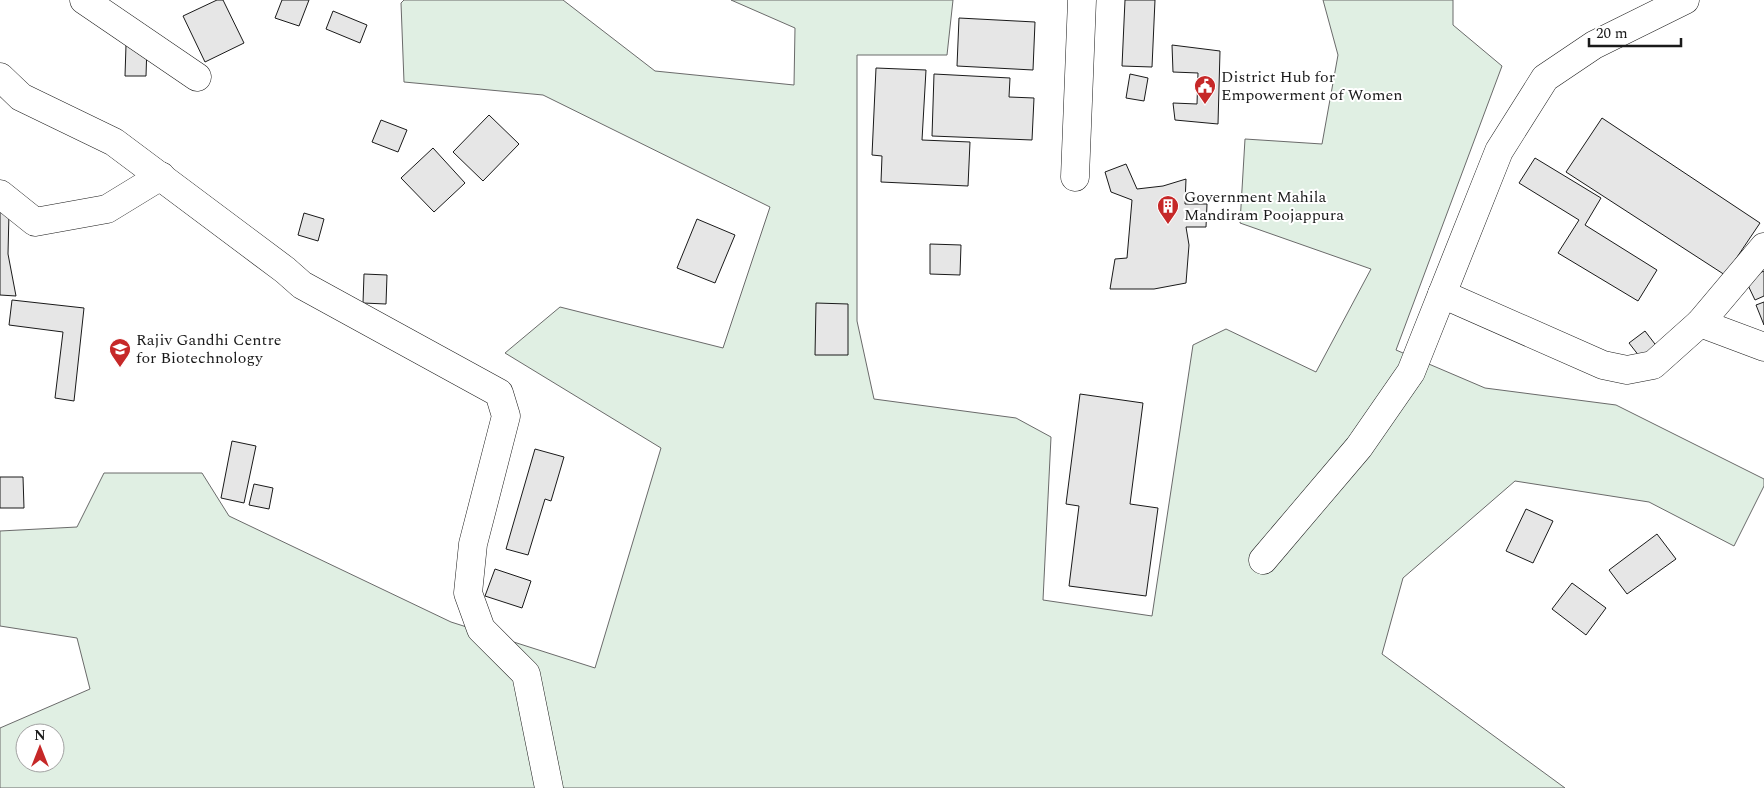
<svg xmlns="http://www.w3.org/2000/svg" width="1764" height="788" font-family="Spectral,serif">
<rect width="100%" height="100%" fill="#fff"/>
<path fill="#e0efe3" stroke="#6a6a6a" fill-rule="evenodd" d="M404,0h159l92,71 139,14 1,-57 -64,-28h222l-6,55h-90v266l17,78 142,19 35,19 -8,163 109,16 41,-271 33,-16 90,43 55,-103 -131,-46 5,-84 77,5 16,-89 -15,-55h130v25l49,41 -106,284 89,38 131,17 148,74v7l-30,60 -85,-44 -134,-21 -112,97 -21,76 183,134h-1565v-60l90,-39 -13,-51 -77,-12v-95l77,-4 27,-54h98l27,43 222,106 144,46 66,-220 -156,-95 55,-46 163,41 47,-141 -227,-112 -139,-13 -3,-79zM25,733h30v30h-30z"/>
<g fill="#e6e6e6" stroke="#1a1a1a">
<polygon points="217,0 223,0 244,43 205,62 183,16"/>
<polygon points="282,0 309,0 299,26 275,18"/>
<polygon points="1125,0 1155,0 1152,67 1122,66"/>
<polygon points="333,11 367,25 360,43 326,29"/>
<polygon points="959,18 1035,22 1033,70 957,66"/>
<polygon points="126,45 147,45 146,76 125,76"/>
<polygon points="1172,45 1220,51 1218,124 1175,120 1173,103 1197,104 1198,73 1173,72"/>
<polygon points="876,68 926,70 922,140 970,142 968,186 881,182 882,156 872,155"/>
<polygon points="934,74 1010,78 1009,97 1034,98 1032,140 932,136"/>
<polygon points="1130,74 1148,78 1144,101 1126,98"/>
<polygon points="489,115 519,144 483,181 453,152"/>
<polygon points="1602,118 1760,223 1725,275 1566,172"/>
<polygon points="381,120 407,130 398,152 372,142"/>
<polygon points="433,148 465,183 434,212 401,178"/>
<polygon points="1535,158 1601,198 1585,225 1657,270 1638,301 1558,253 1579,220 1519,183"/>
<polygon points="1126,164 1137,189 1163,186 1186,179 1185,204 1207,204 1206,227 1186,227 1189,245 1186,283 1154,289 1110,289 1115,259 1127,258 1132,200 1111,192 1105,172"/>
<polygon points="0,212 9,212 8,254 16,296 0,295"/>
<polygon points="304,213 324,219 318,241 298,235"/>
<polygon points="697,219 735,235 715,283 677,268"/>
<polygon points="930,244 961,245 960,275 930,274"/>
<polygon points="1764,271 1764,296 1755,300 1745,279"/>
<polygon points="364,274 387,275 386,304 363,303"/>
<polygon points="12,300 84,308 74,401 55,398 63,332 9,325"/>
<polygon points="1764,302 1764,325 1756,305"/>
<polygon points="816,303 848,304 848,355 815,355"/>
<polygon points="1645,331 1658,348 1643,361 1629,343"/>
<polygon points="1080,394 1143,403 1130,504 1158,508 1146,596 1069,586 1079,506 1066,504"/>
<polygon points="232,441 256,446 244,503 221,498"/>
<polygon points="535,449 564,457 551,501 545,499 528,555 506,549"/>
<polygon points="0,477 23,477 24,508 0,508"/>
<polygon points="254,484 273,488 269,509 249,505"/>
<polygon points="1526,509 1553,521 1533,563 1506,551"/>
<polygon points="1657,534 1676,559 1627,594 1609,570"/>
<polygon points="495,569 531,581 522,608 485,596"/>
<polygon points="1572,583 1606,608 1586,635 1552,609"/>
</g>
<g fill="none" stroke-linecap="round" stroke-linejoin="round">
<g stroke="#1a1a1a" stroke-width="29">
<g id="minor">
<polyline points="84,0 197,77"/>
<polyline points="0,77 21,97 114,142 285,270 302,285 499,393 506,416 473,544 468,593 481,629 526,674 549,788"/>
<polyline points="1075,177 1082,0"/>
<polyline points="0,194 35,222 107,209 161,176"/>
<polyline points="1442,294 1603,365 1627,370 1653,365 1700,323 1764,247"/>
<polyline points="1700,323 1764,347"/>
<polyline points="1263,560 1359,447 1411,372 1499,151 1545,78 1594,45 1685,0"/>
</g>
</g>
<use href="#minor" stroke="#fff" stroke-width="28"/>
</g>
<defs>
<g id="civic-pin" transform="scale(1.125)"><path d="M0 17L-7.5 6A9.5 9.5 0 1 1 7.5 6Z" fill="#c62828" stroke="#fff"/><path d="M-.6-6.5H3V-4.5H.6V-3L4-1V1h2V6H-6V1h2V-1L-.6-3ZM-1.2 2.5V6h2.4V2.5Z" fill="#fff"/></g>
<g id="building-pin" transform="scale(1.125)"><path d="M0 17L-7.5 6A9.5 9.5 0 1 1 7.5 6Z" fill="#c62828" stroke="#fff"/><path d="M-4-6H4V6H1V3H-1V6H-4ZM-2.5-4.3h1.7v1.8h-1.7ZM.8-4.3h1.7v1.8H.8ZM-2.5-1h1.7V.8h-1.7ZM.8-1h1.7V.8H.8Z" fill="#fff"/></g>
<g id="university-pin" transform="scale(1.125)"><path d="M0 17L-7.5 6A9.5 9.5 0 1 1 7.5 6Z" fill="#c62828" stroke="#fff"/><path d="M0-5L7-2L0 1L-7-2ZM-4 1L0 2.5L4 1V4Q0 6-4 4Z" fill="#fff"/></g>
</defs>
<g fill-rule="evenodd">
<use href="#civic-pin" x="1205" y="86"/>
<use href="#building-pin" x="1168" y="206"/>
<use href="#university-pin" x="120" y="349"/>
</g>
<g text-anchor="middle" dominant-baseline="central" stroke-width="4" stroke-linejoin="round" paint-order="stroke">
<g font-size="16" fill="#1a1a1a" stroke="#fff" text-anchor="start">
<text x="1221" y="77">District Hub for<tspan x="1221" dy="18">Empowerment of Women</tspan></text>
<text x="1184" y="197">Government Mahila<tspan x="1184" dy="18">Mandiram Poojappura</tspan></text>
<text x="136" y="340">Rajiv Gandhi Centre<tspan x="136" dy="18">for Biotechnology</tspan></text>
</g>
</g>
<g transform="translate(40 748)"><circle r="24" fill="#ffffff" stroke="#a3a3a3"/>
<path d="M0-4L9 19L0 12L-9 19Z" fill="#c62828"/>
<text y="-8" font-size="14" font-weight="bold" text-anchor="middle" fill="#1a1a1a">N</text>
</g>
<path d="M1589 38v8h92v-8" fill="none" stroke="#1a1a1a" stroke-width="2.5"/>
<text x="1596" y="38" font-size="15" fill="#1a1a1a" stroke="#ffffff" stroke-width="4" paint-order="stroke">20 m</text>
</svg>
